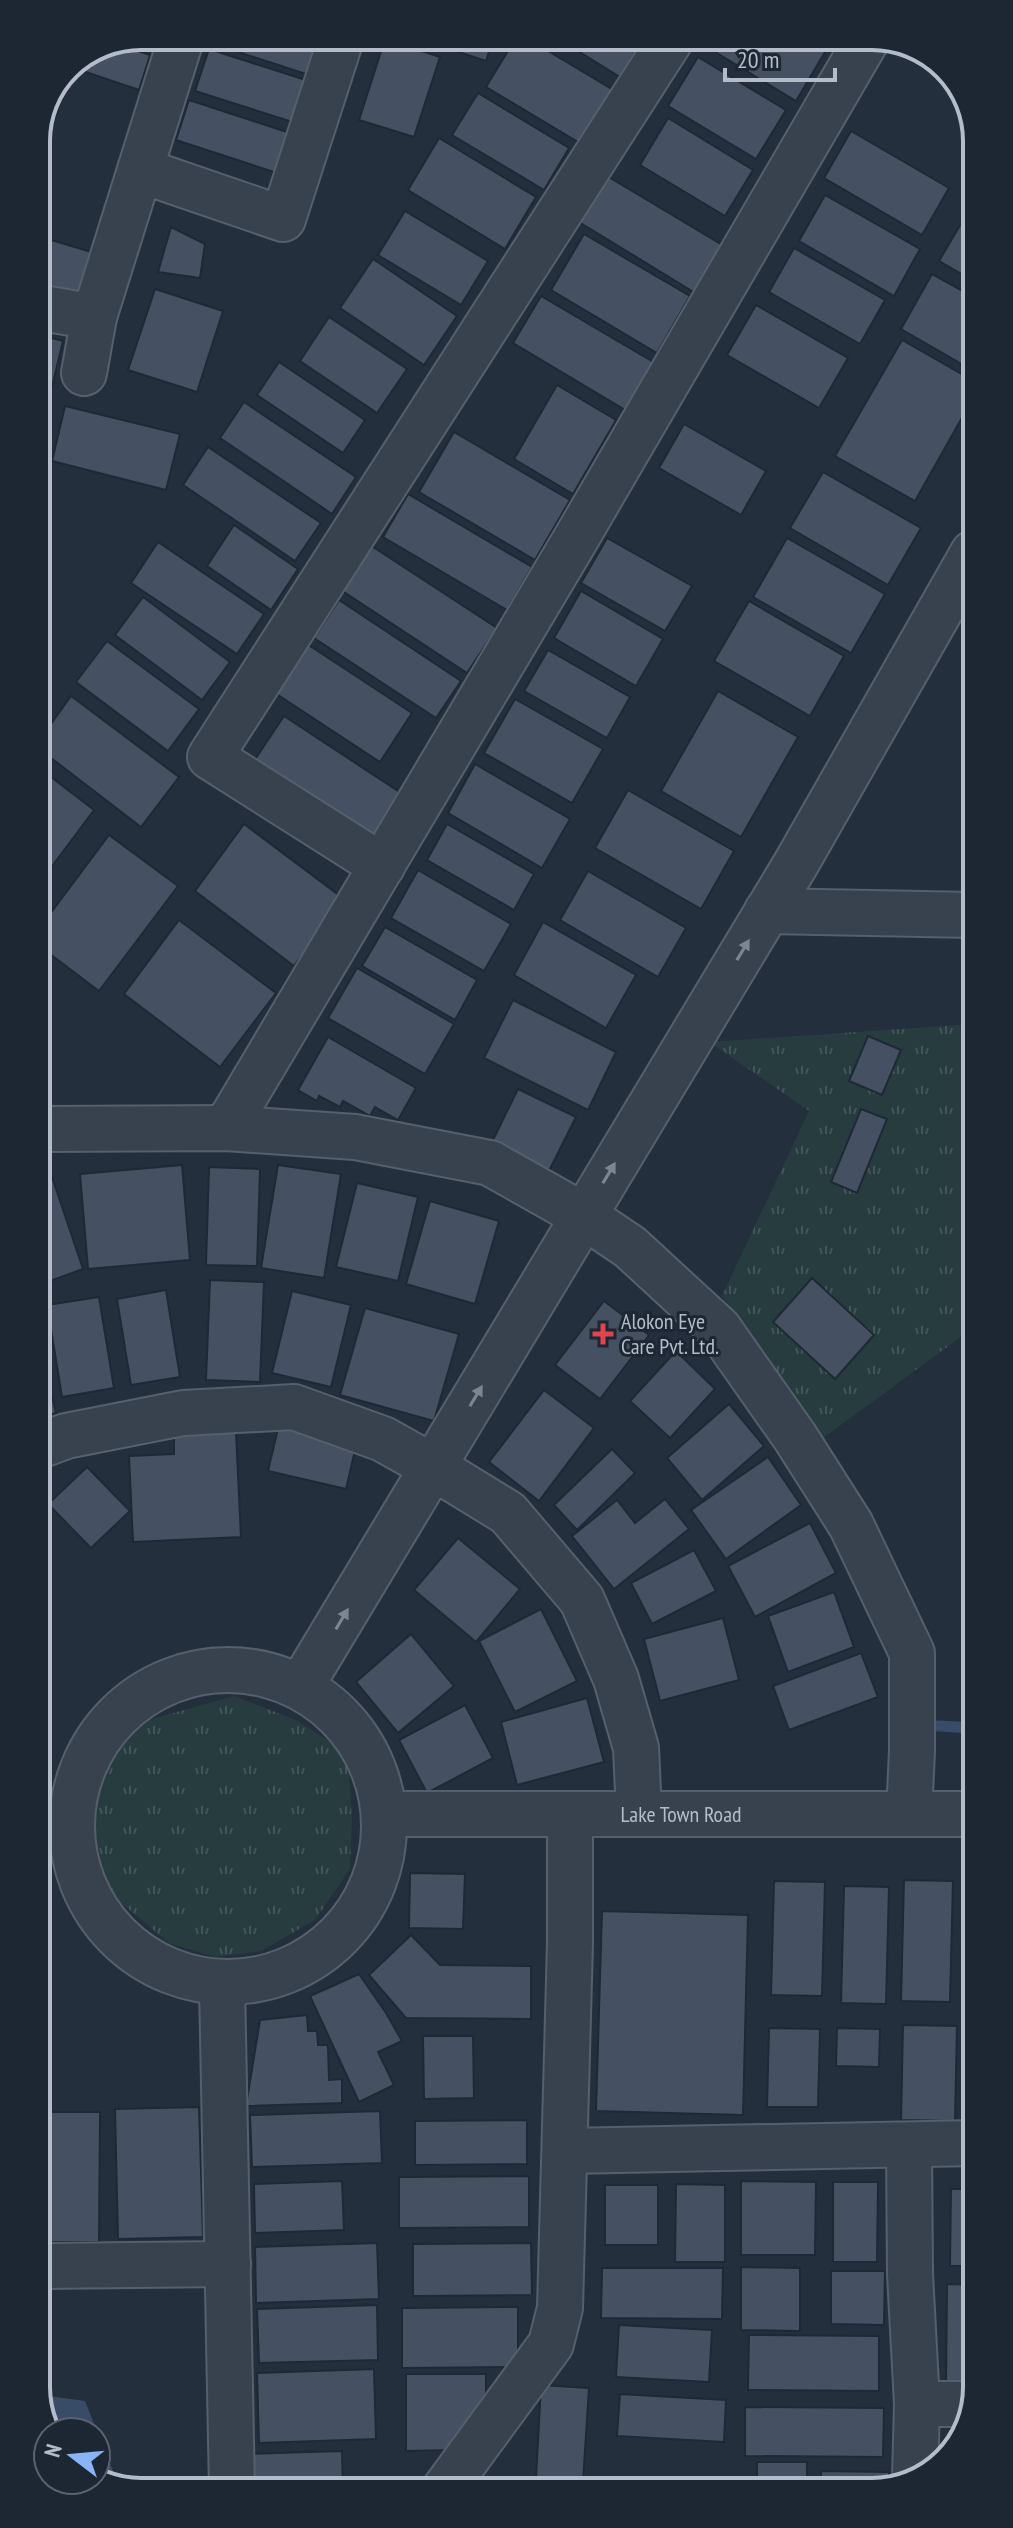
<svg xmlns="http://www.w3.org/2000/svg" width="1013" height="2528" font-family="'PT Sans Narrow',sans-serif">
<defs>
<pattern id="grass-tufts" width="24" height="20" patternUnits="userSpaceOnUse" patternTransform="scale(2)"><rect width="24" height="20" fill="#263c3f"/><path d="M3 7l-1-3M5 7V3M7 7l1-3M15 17l-1-3M17 17v-4M19 17l1-3" fill="none" stroke="#435659"/></pattern>
</defs>
<rect width="100%" height="100%" fill="#242f3e"/>
<g fill="url(#grass-tufts)">
<polygon points="974,1024 974,1336 962,1336 819,1441 722,1296 809,1111 710,1042"/>
<polygon points="234,1696 298,1721 348,1754 352,1819 350,1869 315,1920 261,1951 215,1957 169,1943 106,1890 87,1822 97,1767 138,1723"/>
</g>
<polygon fill="#394c67" points="41,2395 85,2401 119,2486 96,2477 96,2432 50,2432 41,2420"/>
<g fill="none" stroke-linecap="round" stroke-linejoin="round">
<polyline stroke="#394c67" stroke-width="11" points="938,1726 975,1728"/>
</g>
<g fill="#455162" stroke="#1f2835" stroke-width="2">
<polygon points="141,36 168,36 164,47 138,38"/>
<polygon points="210,36 325,36 312,76 208,42"/>
<polygon points="410,36 494,36 486,61"/>
<polygon points="517,36 523,36 615,91 583,145 486,87"/>
<polygon points="554,36 645,36 620,77"/>
<polygon points="714,36 810,36 828,47 796,101 707,47"/>
<polygon points="385,39 440,57 414,137 359,120"/>
<polygon points="120,45 150,55 139,90 68,66"/>
<polygon points="903,46 936,58 954,85 899,53"/>
<polygon points="209,49 315,83 302,125 195,91"/>
<polygon points="698,57 786,110 756,159 668,106"/>
<polygon points="63,76 70,78 39,162 36,161 36,135"/>
<polygon points="478,93 569,148 544,190 452,135"/>
<polygon points="189,100 296,135 283,175 176,140"/>
<polygon points="668,118 753,170 725,216 640,165"/>
<polygon points="851,131 949,188 922,235 824,178"/>
<polygon points="439,138 536,197 505,249 408,190"/>
<polygon points="607,176 729,249 700,296 579,222"/>
<polygon points="825,195 920,249 894,296 799,241"/>
<polygon points="969,210 972,211 972,280 939,261"/>
<polygon points="405,211 488,261 461,305 378,255"/>
<polygon points="171,227 205,244 200,278 158,272"/>
<polygon points="584,234 690,296 657,353 551,290"/>
<polygon points="48,239 98,254 81,308 37,294 37,275"/>
<polygon points="794,248 885,300 860,344 769,292"/>
<polygon points="373,259 457,316 424,365 340,308"/>
<polygon points="932,274 972,296 972,370 901,329"/>
<polygon points="155,289 223,311 197,392 128,370"/>
<polygon points="541,296 655,363 627,411 513,343"/>
<polygon points="756,305 848,358 819,408 727,355"/>
<polygon points="329,317 407,369 377,413 300,361"/>
<polygon points="37,334 63,341 52,387 37,383"/>
<polygon points="902,340 972,380 972,400 915,501 835,456"/>
<polygon points="279,362 365,420 343,453 257,395"/>
<polygon points="557,385 616,420 573,494 514,459"/>
<polygon points="244,402 356,477 332,514 220,438"/>
<polygon points="65,406 180,434 166,490 52,461"/>
<polygon points="684,424 766,471 741,515 659,468"/>
<polygon points="454,432 570,500 535,560 419,492"/>
<polygon points="208,447 321,523 295,561 183,485"/>
<polygon points="823,472 921,528 888,585 790,528"/>
<polygon points="408,494 532,567 507,610 383,537"/>
<polygon points="234,525 298,569 271,610 207,566"/>
<polygon points="607,538 692,586 665,631 581,583"/>
<polygon points="787,538 885,594 851,653 753,597"/>
<polygon points="158,542 264,614 237,654 131,583"/>
<polygon points="370,545 497,628 467,673 341,590"/>
<polygon points="581,591 663,639 636,686 554,638"/>
<polygon points="143,597 230,662 202,700 115,635"/>
<polygon points="339,600 461,681 436,718 314,638"/>
<polygon points="749,601 844,656 810,716 714,661"/>
<polygon points="107,641 199,709 168,751 76,682"/>
<polygon points="307,644 412,713 380,762 275,693"/>
<polygon points="548,650 630,697 607,738 524,691"/>
<polygon points="718,691 798,737 741,837 661,791"/>
<polygon points="71,696 179,777 141,827 38,748 38,742"/>
<polygon points="515,699 603,749 572,803 484,753"/>
<polygon points="284,716 404,795 372,843 252,764"/>
<polygon points="475,764 570,819 542,868 448,813"/>
<polygon points="38,767 94,810 38,885"/>
<polygon points="628,790 734,851 701,909 595,848"/>
<polygon points="244,824 344,899 294,966 195,891"/>
<polygon points="447,824 534,874 514,910 427,860"/>
<polygon points="109,835 178,886 99,991 38,945 38,930"/>
<polygon points="418,870 511,924 484,971 391,918"/>
<polygon points="588,871 686,928 658,977 560,920"/>
<polygon points="179,920 276,993 220,1067 124,994"/>
<polygon points="543,922 636,975 606,1028 514,975"/>
<polygon points="385,927 477,980 455,1020 362,966"/>
<polygon points="357,968 454,1024 425,1074 328,1018"/>
<polygon points="513,1000 616,1052 588,1110 484,1058"/>
<polygon points="868,1036 901,1050 882,1095 849,1081"/>
<polygon points="328,1037 416,1088 398,1120 375,1107 370,1116 343,1101 340,1107 319,1096 317,1101 298,1090"/>
<polygon points="518,1089 576,1117 549,1171 492,1142"/>
<polygon points="861,1109 887,1119 857,1193 831,1182"/>
<polygon points="182,1165 190,1260 88,1269 80,1174"/>
<polygon points="278,1165 341,1174 324,1278 261,1268"/>
<polygon points="209,1167 260,1169 257,1266 206,1265"/>
<polygon points="52,1177 83,1269 39,1285 39,1182"/>
<polygon points="357,1183 418,1197 398,1281 336,1267"/>
<polygon points="430,1201 499,1221 475,1304 406,1284"/>
<polygon points="812,1278 874,1335 835,1379 773,1322"/>
<polygon points="210,1280 264,1282 260,1382 206,1380"/>
<polygon points="166,1290 180,1377 131,1385 117,1299"/>
<polygon points="292,1291 351,1305 331,1387 272,1373"/>
<polygon points="99,1297 114,1388 62,1397 47,1305"/>
<polygon points="604,1301 649,1335 600,1399 555,1365"/>
<polygon points="365,1308 459,1334 434,1421 340,1395"/>
<polygon points="39,1342 56,1413 39,1417"/>
<polygon points="676,1351 715,1389 670,1438 630,1401"/>
<polygon points="544,1390 594,1428 539,1501 489,1462"/>
<polygon points="729,1404 764,1446 702,1500 667,1458"/>
<polygon points="279,1424 357,1442 346,1489 268,1471"/>
<polygon points="236,1432 241,1537 133,1542 129,1456 174,1454 174,1435"/>
<polygon points="612,1449 635,1473 577,1530 554,1505"/>
<polygon points="768,1457 801,1505 726,1559 691,1510"/>
<polygon points="87,1467 130,1511 91,1548 48,1504"/>
<polygon points="665,1499 689,1529 614,1589 572,1536 617,1500 635,1523"/>
<polygon points="810,1523 836,1573 755,1617 728,1566"/>
<polygon points="458,1538 520,1589 476,1642 414,1590"/>
<polygon points="694,1550 716,1591 652,1624 631,1583"/>
<polygon points="834,1592 854,1647 788,1672 768,1616"/>
<polygon points="541,1609 577,1681 515,1712 479,1641"/>
<polygon points="723,1618 739,1680 660,1701 644,1639"/>
<polygon points="411,1634 454,1686 398,1733 356,1682"/>
<polygon points="861,1653 878,1697 789,1730 773,1686"/>
<polygon points="587,1698 604,1762 517,1785 501,1722"/>
<polygon points="465,1705 493,1758 427,1793 399,1740"/>
<polygon points="410,1873 465,1874 463,1929 409,1928"/>
<polygon points="904,1880 953,1881 950,2002 901,2001"/>
<polygon points="774,1881 825,1882 822,1996 771,1995"/>
<polygon points="844,1886 889,1887 886,2004 841,2003"/>
<polygon points="969,1890 976,1890 976,1996 966,1996"/>
<polygon points="602,1911 748,1915 743,2115 596,2111"/>
<polygon points="411,1935 440,1965 531,1966 531,2019 406,2018 369,1975"/>
<polygon points="359,1974 386,2013 402,2041 378,2052 394,2085 359,2102 310,1996"/>
<polygon points="307,2015 308,2031 317,2031 318,2045 328,2045 329,2080 342,2079 342,2103 246,2106 260,2020"/>
<polygon points="903,2025 957,2026 955,2121 901,2120"/>
<polygon points="968,2027 976,2027 976,2125 966,2125"/>
<polygon points="769,2028 820,2029 818,2107 767,2107"/>
<polygon points="837,2028 880,2029 879,2067 836,2066"/>
<polygon points="423,2036 473,2036 474,2098 424,2099"/>
<polygon points="199,2107 203,2237 118,2239 115,2109"/>
<polygon points="380,2111 382,2163 252,2167 250,2115"/>
<polygon points="51,2112 100,2112 99,2242 51,2242"/>
<polygon points="527,2120 527,2164 415,2165 415,2121"/>
<polygon points="529,2176 529,2227 399,2228 399,2177"/>
<polygon points="342,2181 344,2230 255,2233 254,2184"/>
<polygon points="741,2181 816,2182 815,2255 741,2255"/>
<polygon points="833,2182 878,2182 877,2262 833,2262"/>
<polygon points="676,2184 725,2185 725,2262 675,2262"/>
<rect x="605" y="2185" width="53" height="60"/>
<polygon points="951,2189 977,2189 977,2266 950,2266"/>
<polygon points="377,2243 379,2299 256,2303 255,2247"/>
<polygon points="531,2243 532,2295 413,2296 413,2244"/>
<polygon points="741,2267 800,2268 800,2331 741,2330"/>
<polygon points="602,2268 723,2268 722,2319 601,2318"/>
<polygon points="831,2271 885,2271 884,2325 831,2324"/>
<polygon points="947,2284 977,2285 977,2387 946,2388"/>
<polygon points="377,2305 378,2360 259,2363 257,2309"/>
<polygon points="518,2307 518,2367 402,2368 402,2308"/>
<polygon points="619,2325 712,2330 709,2382 616,2377"/>
<polygon points="749,2335 879,2336 879,2391 748,2390"/>
<polygon points="374,2369 376,2439 259,2443 257,2373"/>
<polygon points="406,2374 486,2374 486,2402 453,2450 406,2451"/>
<polygon points="541,2385 589,2388 583,2481 536,2478"/>
<polygon points="620,2394 726,2400 724,2442 617,2436"/>
<polygon points="745,2407 884,2408 883,2457 745,2456"/>
<polygon points="342,2451 343,2490 250,2491 249,2454"/>
<polygon points="928,2452 953,2452 928,2470"/>
<polygon points="757,2462 807,2462 807,2487 757,2488"/>
<polygon points="821,2471 889,2472 889,2487 821,2487"/>
</g>
<g fill="none" stroke-linecap="round" stroke-linejoin="round">
<g stroke="#565f6c" stroke-width="48">
<g id="minor">
<polyline points="140,170 283,219 342,36"/>
<polyline points="37,307 94,317"/>
<polyline points="84,373 94,317 182,36"/>
<polyline points="382,866 210,757 673,36"/>
<polyline points="767,911 973,915"/>
<polyline points="226,1128 574,542 869,36"/>
<polyline points="38,1131 44,1129 226,1128 355,1137 490,1163 584,1216 630,1247 719,1329 795,1437 851,1525 912,1653 912,1751 909,1814"/>
<polyline points="39,1446 66,1436 183,1413 294,1407 383,1439 433,1467 508,1513 582,1600 616,1679 636,1748 639,1813"/>
<circle cx="228" cy="1826" r="156"/>
<polyline points="301,1686 797,862 973,553"/>
<path id="s1" d="M385,1814h591"/>
<polyline points="222,1984 232,2491"/>
<polyline points="909,2145 910,2274 917,2404 915,2479"/>
<polyline points="565,2151 976,2143"/>
<polyline points="41,2266 228,2264"/>
<polyline points="917,2404 971,2404"/>
<polyline points="444,2490 551,2344 560,2308 570,1943 570,1814"/>
</g>
</g>
<use href="#minor" stroke="#38414e" stroke-width="44"/>
</g>
<defs><path id="oneway-solid" d="M-6-.8H1V-3.2L6.5 0L1 3.2V.8H-6Z" transform="scale(2)"/></defs>
<g fill="#7c8592">
<use href="#oneway-solid" transform="translate(743 950) rotate(-59)"/>
<use href="#oneway-solid" transform="translate(609 1173) rotate(-59)"/>
<use href="#oneway-solid" transform="translate(476 1396) rotate(-59)"/>
<use href="#oneway-solid" transform="translate(342 1619) rotate(-59)"/>
</g>
<path fill="#e0444e" stroke="#1d2633" stroke-width="3" d="M599 1322h8v8h8v8h-8v8h-8v-8h-8v-8h8z"/>
<g text-anchor="middle" dominant-baseline="central" stroke-width="6" stroke-linejoin="round" paint-order="stroke">
<g font-size="22" fill="#b4bcc9" stroke="#1d2633" text-anchor="start">
<text x="621" y="1321">Alokon Eye<tspan x="621" dy="25">Care Pvt. Ltd.</tspan></text>
</g>
<g font-size="22" fill="#b4bcc9" stroke="#1d2633">
<text stroke="none"><textPath href="#s1" startOffset="296">Lake Town Road</textPath></text>
</g>
</g>
<path d="M0 0H1013V2528H0ZM141 50H872A91 91 0 0 1 963 141V2387A91 91 0 0 1 872 2478H141A91 91 0 0 1 50 2387V141A91 91 0 0 1 141 50Z" fill="#1d2633" fill-rule="evenodd"/>
<path fill="none" stroke="#b4bcc9" stroke-width="4" d="M141 50H872A91 91 0 0 1 963 141V2387A91 91 0 0 1 872 2478H141A91 91 0 0 1 50 2387V141A91 91 0 0 1 141 50Z"/>
<g transform="translate(72 2456) rotate(286)"><circle r="38" fill="#1d2633" stroke="#59626f" stroke-width="2"/>
<path d="M0-6L14 30L0 20L-14 30Z" fill="#8ab4f8"/>
<text y="-12" font-size="22" font-weight="bold" text-anchor="middle" fill="#b4bcc9">N</text>
</g>
<path d="M725 68v12h110v-12" fill="none" stroke="#b4bcc9" stroke-width="4"/>
<text x="737" y="68" font-size="24" fill="#b4bcc9" stroke="#1d2633" stroke-width="6" paint-order="stroke">20 m</text>
</svg>
